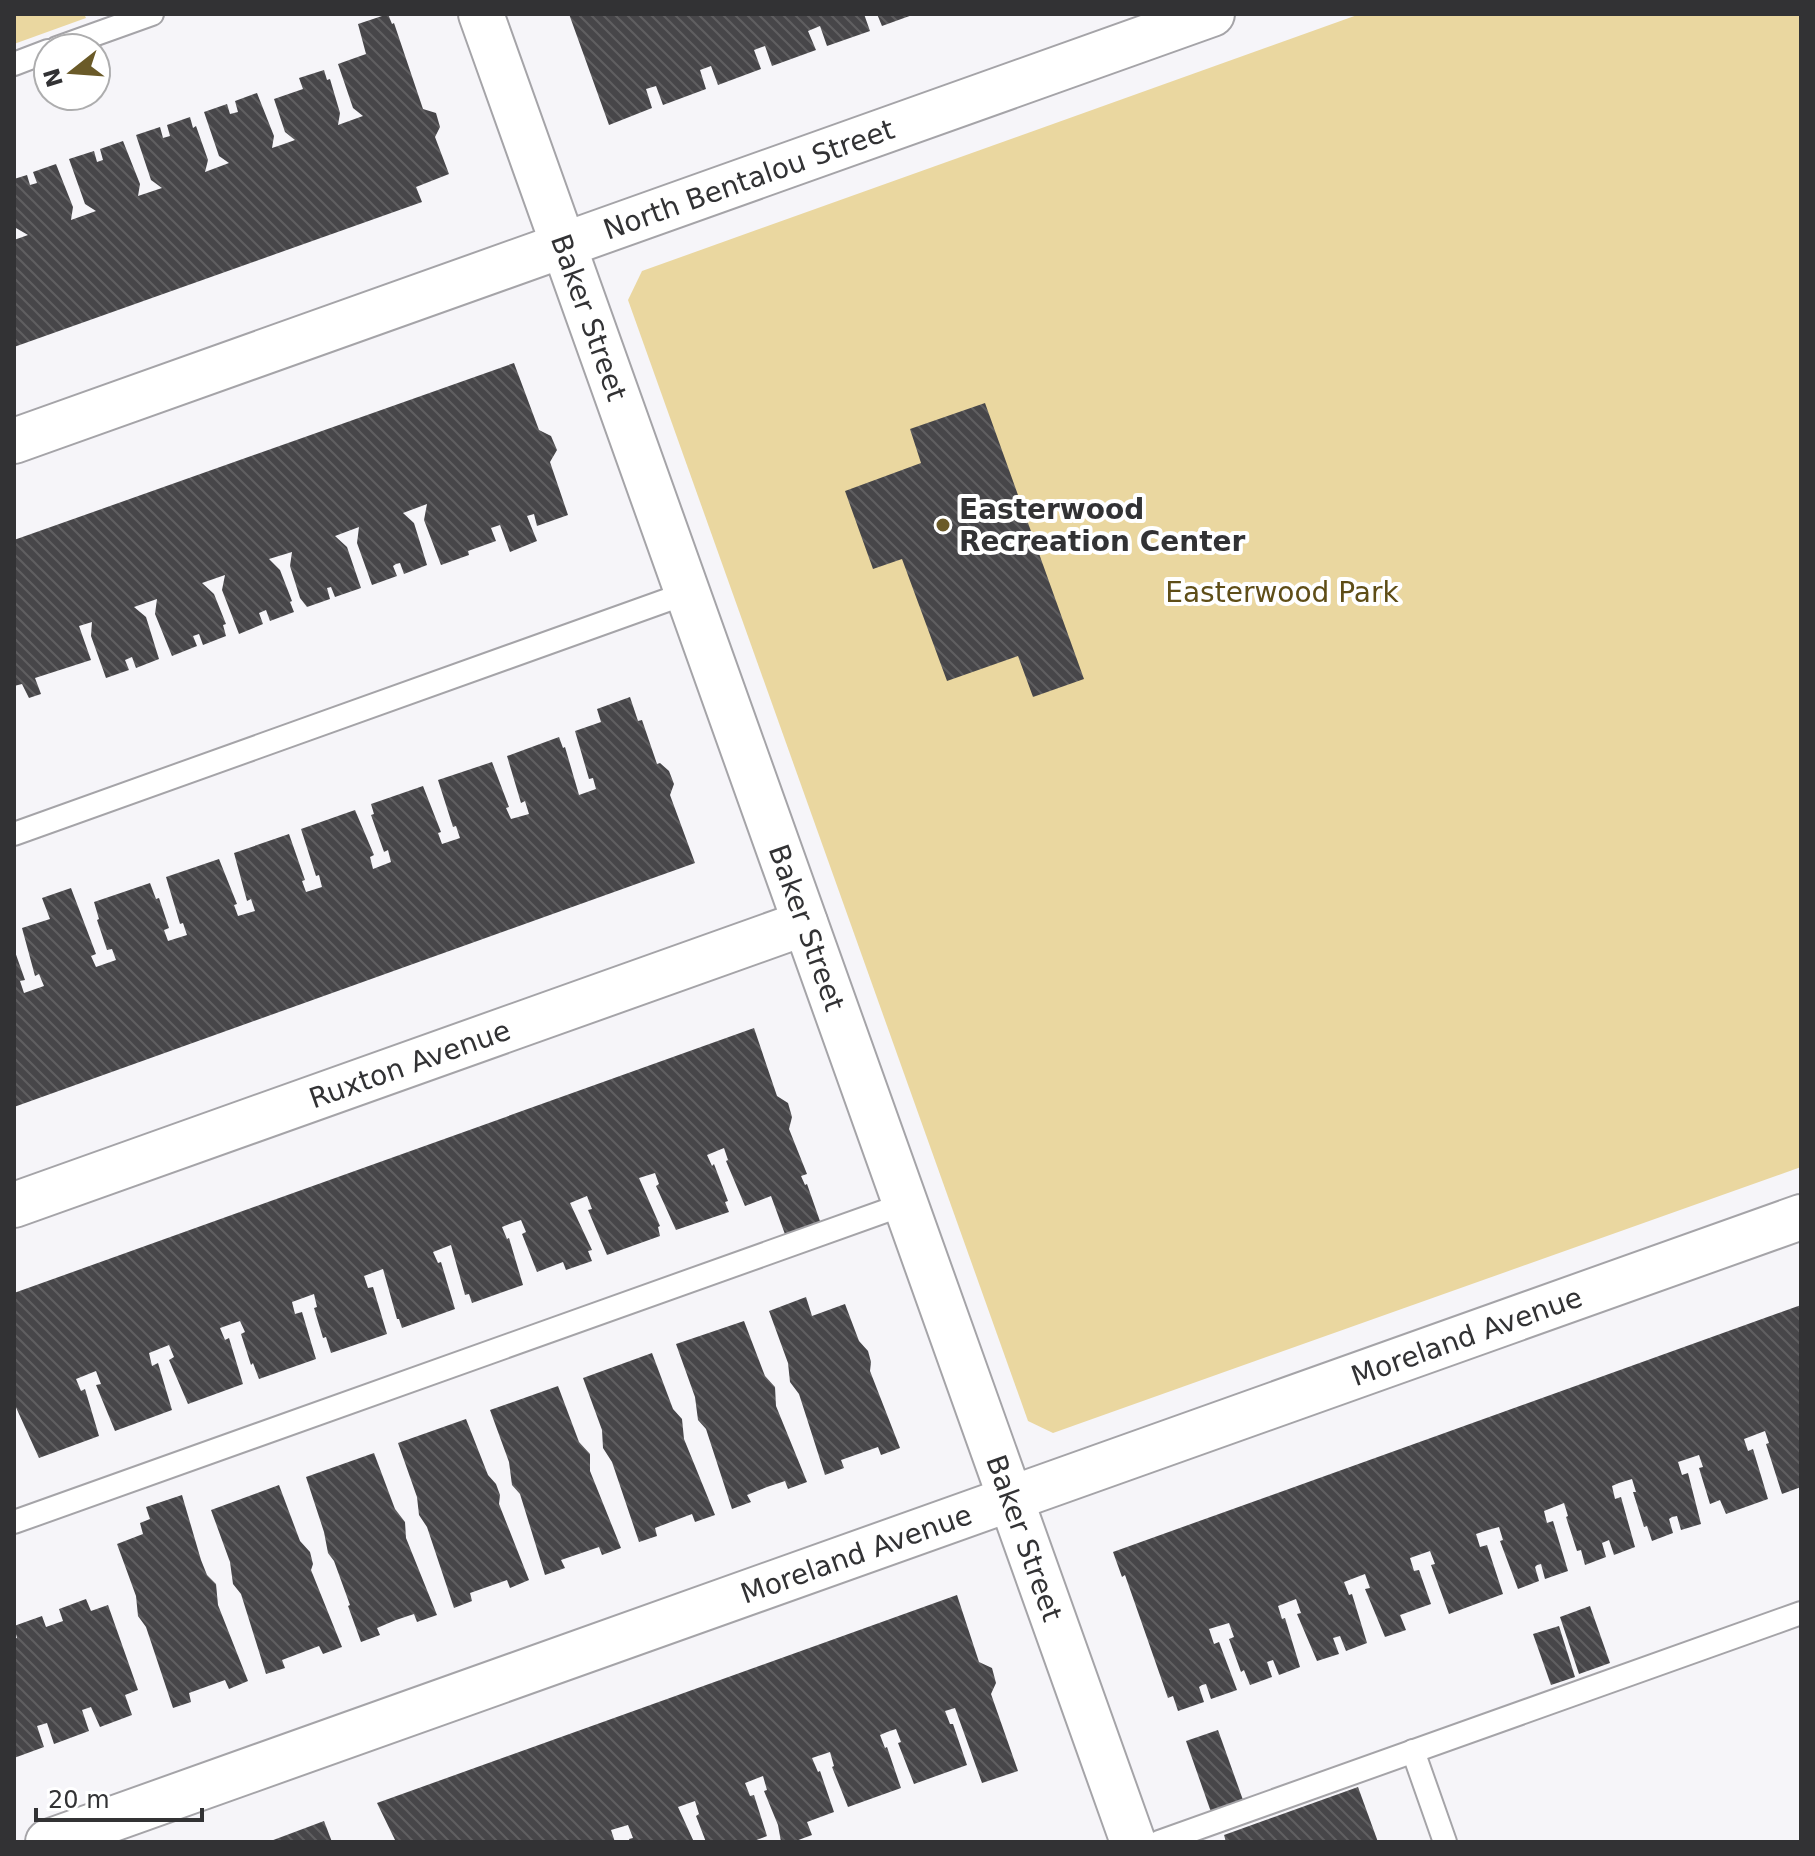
<svg xmlns="http://www.w3.org/2000/svg" width="1815" height="1856" font-family="'DejaVu Sans',sans-serif">
<defs>
<pattern id="building-back-hatch" width="6" height="6" patternUnits="userSpaceOnUse" patternTransform="scale(2)"><rect width="6" height="6" fill="#474649"/><path d="M-1 5l2 2M0 0l6 6M5-1l2 2" fill="none" stroke="#605f61"/></pattern>
</defs>
<rect width="100%" height="100%" fill="#f6f5f9"/>
<g fill="#ead7a0">
<polygon points="14,14 84,14 86,18 14,44"/>
<polygon points="1360,14 1801,14 1801,1167 1053,1433 1028,1421 628,300 642,271"/>
</g>
<g fill="url(#building-back-hatch)">
<polygon points="388,14 392,24 394,23 423,109 436,113 440,127 435,137 449,174 416,187 422,202 14,347 14,240 28,235 16,228 14,220 14,179 27,175 30,185 37,183 33,172 56,164 73,207 71,220 96,211 85,204 69,159 94,151 97,162 103,160 100,149 123,141 140,184 138,196 162,188 151,180 136,135 160,127 163,138 170,136 167,125 190,117 193,128 196,126 208,160 205,172 229,163 219,156 204,112 227,104 230,114 238,112 235,101 257,93 274,136 272,148 284,144 295,140 285,132 274,99 303,89 299,78 324,70 327,80 330,79 340,113 338,125 363,116 353,108 338,64 366,54 358,24"/>
<polygon points="569,14 864,14 870,31 827,46 820,26 808,31 816,50 772,66 765,46 754,50 761,69 718,85 711,66 700,70 706,89 663,105 656,86 646,89 652,108 609,125"/>
<polygon points="877,14 915,14 882,26"/>
<polygon points="514,363 539,430 551,436 557,450 550,462 568,515 537,526 534,514 527,516 537,541 510,552 500,525 491,528 496,541 468,551 469,555 441,565 424,520 427,504 403,513 414,523 427,565 404,574 400,563 396,564 393,566 397,576 372,585 357,543 359,527 335,536 347,547 361,588 335,597 331,587 327,588 330,599 307,607 300,598 290,566 292,552 269,559 280,570 292,601 290,602 294,612 270,621 266,610 259,613 263,624 239,634 222,590 225,575 202,583 214,594 226,624 223,625 226,636 203,645 199,634 193,636 197,646 172,656 155,614 157,599 134,607 146,617 159,659 136,668 132,657 125,660 129,670 106,678 91,636 92,622 79,626 91,660 35,678 41,694 29,698 22,684 14,686 14,540"/>
<polygon points="985,403 1084,679 1033,697 1018,656 947,681 902,559 873,569 845,491 921,463 910,429"/>
<polygon points="630,697 638,721 642,720 657,764 660,763 669,771 674,784 670,795 695,863 14,1107 14,949 25,980 20,981 24,993 44,986 39,974 35,976 22,928 50,919 42,898 71,888 96,954 91,956 96,967 116,960 112,949 107,950 97,920 99,919 94,902 150,883 156,899 159,898 169,928 164,930 168,941 187,935 183,923 180,924 166,877 219,859 237,904 234,905 238,916 255,911 251,899 247,901 234,853 289,834 305,880 302,881 306,892 322,887 319,875 316,876 301,829 355,810 374,855 370,857 373,869 391,862 388,850 384,852 371,815 374,814 371,804 423,786 441,832 438,833 442,844 460,838 456,826 453,827 438,780 492,762 509,807 506,808 511,819 529,814 525,801 521,803 507,756 559,737 563,748 565,747 579,795 596,789 593,778 589,779 575,731 601,722 597,709"/>
<polygon points="754,1028 777,1096 788,1103 792,1117 789,1129 807,1174 801,1176 805,1185 807,1184 821,1224 786,1237 771,1196 745,1206 726,1161 728,1160 724,1148 707,1155 712,1166 714,1164 728,1201 725,1202 729,1212 676,1230 656,1186 659,1184 655,1173 639,1178 660,1226 658,1227 660,1236 607,1255 588,1210 592,1209 587,1196 570,1203 592,1250 588,1251 592,1261 566,1270 563,1262 537,1272 522,1234 526,1232 521,1220 512,1223 502,1227 507,1239 509,1238 523,1285 472,1303 469,1294 465,1295 451,1245 433,1252 438,1263 441,1262 455,1309 402,1328 399,1319 397,1319 383,1269 364,1276 368,1288 373,1287 387,1334 331,1353 326,1337 323,1338 314,1308 317,1307 314,1294 292,1302 295,1314 302,1312 316,1359 259,1379 253,1363 251,1365 241,1334 245,1332 240,1321 220,1328 225,1340 229,1338 243,1384 188,1404 169,1360 174,1357 169,1345 149,1353 152,1366 158,1363 172,1410 115,1431 96,1385 101,1384 96,1371 76,1379 81,1391 85,1389 99,1436 39,1458 14,1403 14,1293"/>
<polygon points="806,1297 812,1316 845,1304 859,1341 868,1351 871,1362 870,1371 900,1448 881,1455 878,1447 841,1460 844,1468 825,1475 799,1394 790,1382 788,1363 769,1311"/>
<polygon points="1801,1305 1801,1487 1782,1494 1766,1444 1769,1443 1765,1431 1744,1439 1748,1451 1753,1449 1768,1499 1726,1514 1720,1500 1710,1504 1699,1468 1703,1467 1699,1455 1678,1462 1682,1475 1688,1473 1701,1524 1681,1530 1677,1516 1672,1517 1669,1519 1673,1533 1652,1541 1647,1526 1644,1527 1633,1492 1636,1492 1632,1479 1619,1483 1612,1486 1615,1499 1621,1497 1635,1547 1614,1555 1609,1540 1602,1543 1606,1557 1585,1565 1581,1550 1577,1551 1566,1517 1568,1516 1564,1503 1544,1511 1547,1523 1553,1521 1568,1571 1545,1579 1541,1564 1537,1565 1535,1567 1539,1581 1518,1589 1500,1541 1503,1540 1499,1527 1488,1530 1476,1534 1480,1547 1487,1545 1503,1594 1449,1614 1431,1565 1435,1564 1430,1551 1410,1558 1414,1571 1419,1570 1431,1604 1400,1615 1406,1630 1385,1637 1365,1589 1370,1588 1365,1574 1344,1582 1349,1595 1352,1594 1367,1643 1346,1651 1340,1636 1333,1638 1339,1654 1317,1661 1297,1614 1301,1613 1296,1599 1278,1606 1282,1619 1285,1618 1300,1667 1279,1675 1273,1660 1267,1662 1272,1677 1250,1685 1244,1670 1241,1672 1229,1639 1234,1637 1229,1623 1209,1629 1214,1644 1219,1642 1237,1690 1211,1699 1206,1684 1202,1685 1199,1687 1204,1702 1178,1711 1173,1696 1168,1698 1125,1575 1122,1577 1113,1552"/>
<polygon points="744,1321 765,1376 775,1387 776,1406 807,1482 788,1489 785,1481 767,1487 747,1495 751,1502 732,1509 706,1429 698,1420 695,1397 676,1344"/>
<polygon points="652,1353 673,1409 682,1419 684,1439 715,1515 695,1522 692,1514 655,1528 657,1536 639,1542 612,1462 603,1448 602,1430 583,1378"/>
<polygon points="558,1386 579,1442 590,1454 590,1471 621,1548 602,1555 599,1547 561,1560 565,1568 545,1575 520,1494 512,1485 509,1462 490,1410"/>
<polygon points="466,1419 488,1475 496,1484 500,1495 499,1504 529,1580 510,1588 507,1580 470,1593 472,1601 454,1608 427,1527 419,1515 417,1497 398,1443"/>
<polygon points="374,1453 395,1509 405,1522 406,1538 437,1615 417,1622 414,1614 396,1620 377,1628 380,1635 361,1642 348,1606 350,1605 334,1561 328,1553 324,1532 306,1477"/>
<polygon points="279,1485 300,1541 310,1552 313,1564 311,1570 342,1647 323,1654 319,1646 282,1660 285,1668 266,1674 241,1594 233,1584 230,1562 211,1510"/>
<polygon points="182,1495 201,1560 207,1575 216,1584 218,1605 248,1681 229,1689 225,1680 189,1693 191,1702 173,1708 146,1627 138,1616 136,1596 117,1544 143,1534 140,1523 150,1519 146,1507"/>
<polygon points="957,1595 979,1662 992,1668 996,1683 991,1694 1018,1771 982,1783 955,1708 945,1711 950,1724 953,1724 967,1765 914,1784 898,1743 901,1742 896,1729 887,1732 880,1735 885,1748 887,1747 901,1788 848,1807 832,1767 834,1766 830,1752 812,1758 818,1772 820,1771 834,1812 807,1822 812,1835 793,1842 781,1842 778,1825 764,1791 767,1790 763,1776 745,1783 750,1796 754,1795 767,1836 751,1842 706,1842 696,1816 699,1814 695,1801 678,1807 694,1842 630,1842 629,1839 633,1838 628,1825 611,1830 615,1842 396,1842 377,1803"/>
<polygon points="86,1599 91,1611 108,1605 138,1690 125,1695 132,1715 100,1727 91,1707 82,1710 89,1731 54,1744 47,1723 37,1726 44,1747 14,1758 14,1639 17,1638 14,1626 42,1616 46,1627 63,1621 59,1609"/>
<polygon points="1590,1606 1610,1663 1579,1674 1560,1617"/>
<polygon points="1559,1626 1575,1677 1551,1685 1533,1634"/>
<polygon points="1218,1730 1243,1800 1211,1812 1186,1741"/>
<polygon points="1358,1787 1378,1842 1226,1842 1224,1835"/>
<polygon points="324,1821 332,1842 268,1842"/>
</g>
<g fill="none" stroke-linecap="round" stroke-linejoin="round">
<g stroke="#a5a4a8" stroke-width="26">
<g id="service">
<polyline points="57,48 152,14"/>
<polyline points="14,64 48,51"/>
<polyline points="14,834 687,593"/>
<polyline points="14,1522 905,1204"/>
<polyline points="1413,1751 1445,1842"/>
<polyline points="1159,1842 1801,1613"/>
</g>
</g>
<g stroke="#a5a4a8" stroke-width="48">
<g id="minor">
<path id="s1" d="M14,1205l791,-282"/>
<path id="s2" d="M48,1842l1753,-625"/>
</g>
</g>
<g stroke="#a5a4a8" stroke-width="48">
<g id="tertiary">
<path id="s3" d="M481,14l652,1828"/>
<path id="s4" d="M14,441l1198,-427"/>
</g>
</g>
<use href="#service" stroke="#fff" stroke-width="22"/>
<use href="#minor" stroke="#fff" stroke-width="44"/>
<use href="#tertiary" stroke="#fff" stroke-width="44"/>
</g>
<circle fill="#6a5a28" stroke="#fff" stroke-width="3" cx="943" cy="525" r="8"/>
<g text-anchor="middle" dominant-baseline="central" stroke-width="8" stroke-linejoin="round" paint-order="stroke">
<g font-size="28" fill="#323234" stroke="#fff">
<text stroke="none"><textPath href="#s4" startOffset="780">North Bentalou Street</textPath></text>
<text stroke="none"><textPath href="#s3" startOffset="322">Baker Street</textPath></text>
<text stroke="none"><textPath href="#s3" startOffset="970">Baker Street</textPath></text>
<text stroke="none"><textPath href="#s1" startOffset="420">Ruxton Avenue</textPath></text>
<text stroke="none"><textPath href="#s2" startOffset="1506">Moreland Avenue</textPath></text>
<text stroke="none"><textPath href="#s3" startOffset="1618">Baker Street</textPath></text>
<text stroke="none"><textPath href="#s2" startOffset="858">Moreland Avenue</textPath></text>
</g>
<g font-size="28" font-weight="bold" fill="#323234" stroke="#fff" text-anchor="start">
<text x="959" y="509">Easterwood<tspan x="959" dy="32">Recreation Center</tspan></text>
</g>
<g font-size="28" fill="#5e4d17" stroke="#fff">
<text x="1282" y="592">Easterwood Park</text>
</g>
</g>
<rect width="1815" height="1856" fill="none" stroke="#323234" stroke-width="32"/>
<g transform="translate(72 72) rotate(253)"><circle r="38" fill="#ffffff" stroke="#adadae" stroke-width="2"/>
<path d="M0-6L14 30L0 20L-14 30Z" fill="#6a5a28"/>
<text y="-12" font-size="22" font-weight="bold" text-anchor="middle" fill="#323234">N</text>
</g>
<path d="M36 1808v12h166v-12" fill="none" stroke="#323234" stroke-width="4"/>
<text x="48" y="1808" font-size="24" fill="#323234" stroke="#ffffff" stroke-width="6" paint-order="stroke">20 m</text>
</svg>
